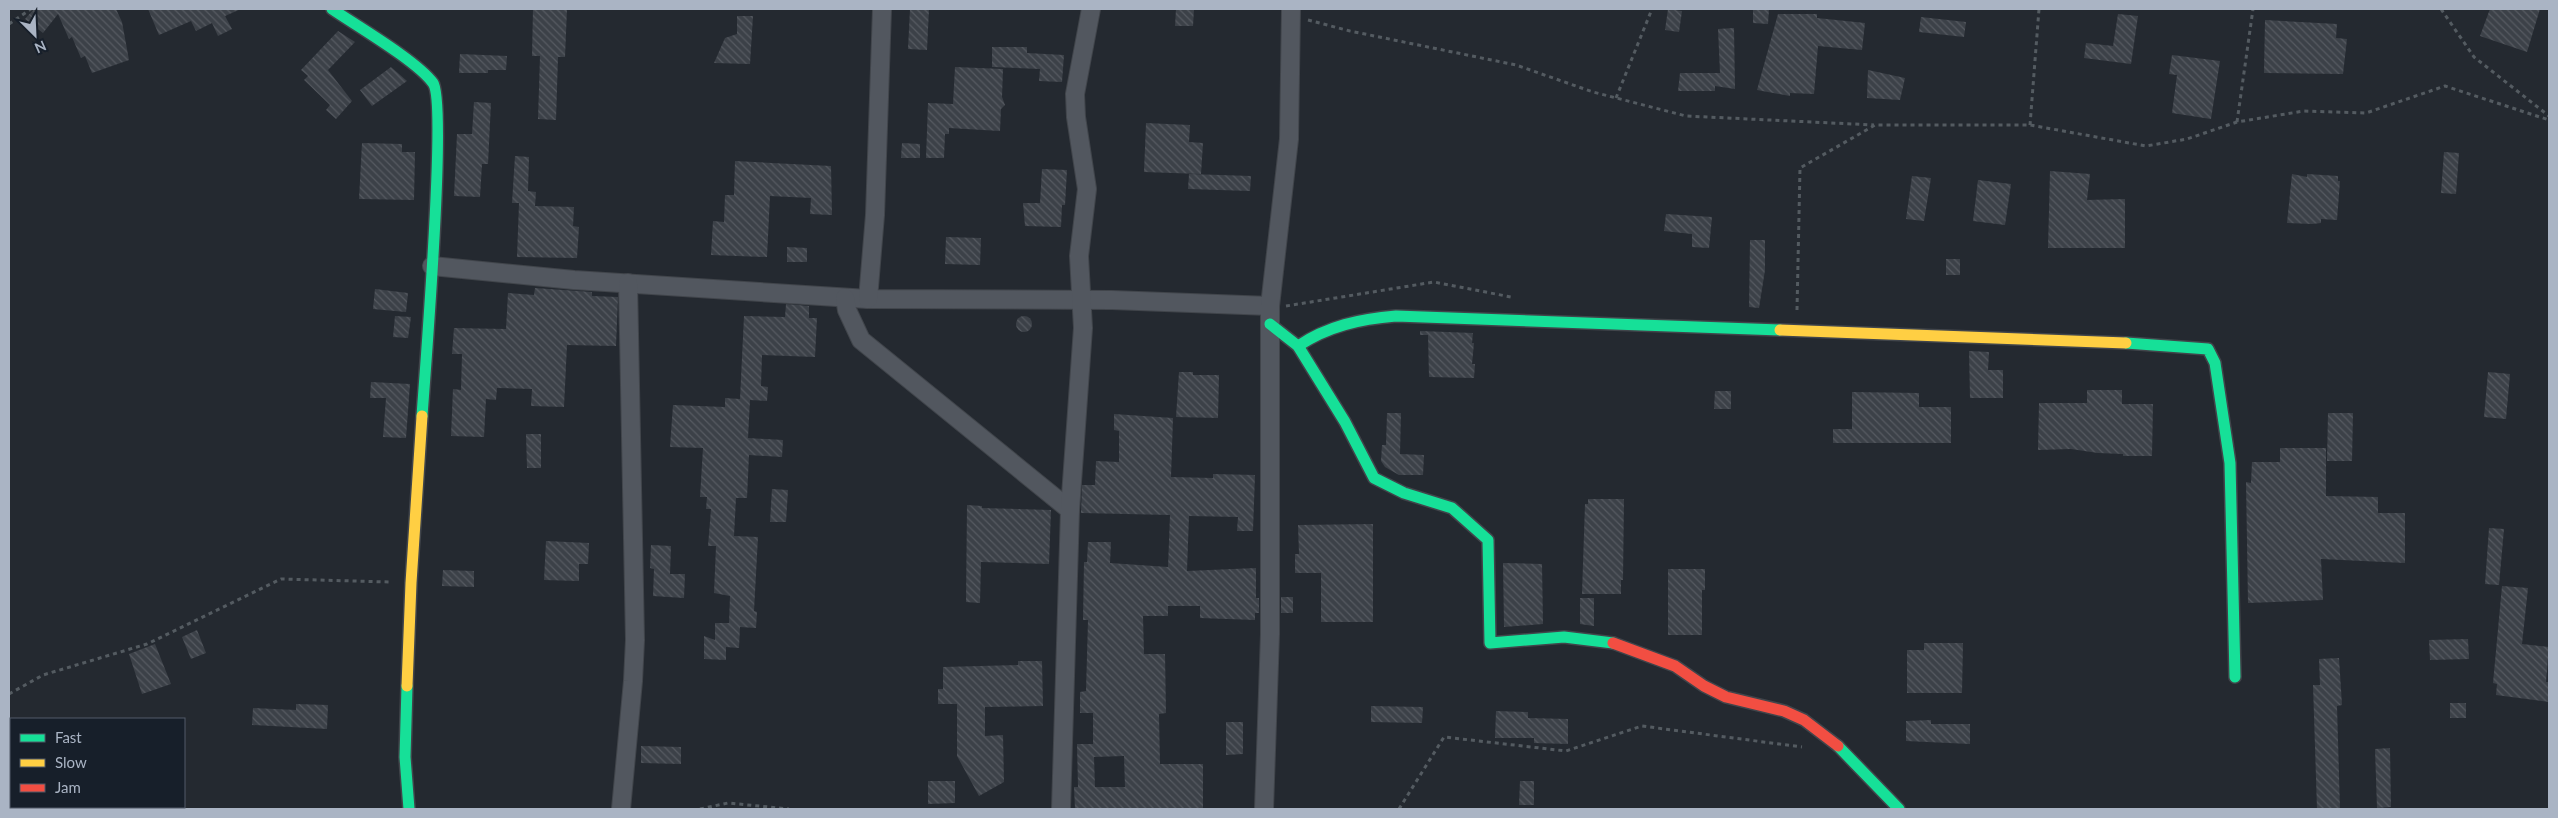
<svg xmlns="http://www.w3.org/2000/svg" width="2558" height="818" font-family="Lato,sans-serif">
<defs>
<pattern id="building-back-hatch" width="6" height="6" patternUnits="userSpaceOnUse" patternTransform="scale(1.25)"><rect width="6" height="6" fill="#3c4148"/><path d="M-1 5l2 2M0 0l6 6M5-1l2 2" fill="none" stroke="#565a61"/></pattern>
</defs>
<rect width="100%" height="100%" fill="#242930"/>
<g fill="url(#building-back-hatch)" fill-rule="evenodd">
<polygon points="34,9 116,9 122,22 129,60 92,73 85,56 81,58 72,37 69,39 58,14 43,33 25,19"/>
<polygon points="148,9 241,9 225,16 232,29 218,36 212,23 196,31 191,21 159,35"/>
<polygon points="533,9 567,9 565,57 558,57 556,120 538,119 540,56 532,56"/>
<polygon points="910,9 929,9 927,50 908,49"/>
<polygon points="1176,9 1194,9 1193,26 1175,26"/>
<polygon points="1668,9 1682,11 1679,32 1665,30"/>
<polygon points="1753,9 1769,9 1768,24 1753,23"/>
<polygon points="2490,9 2540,9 2527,52 2480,36"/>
<polygon points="1778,14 1817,14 1817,18 1865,23 1862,50 1818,46 1814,94 1790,93 1790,96 1757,90"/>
<polygon points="2118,14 2138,16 2131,64 2084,58 2086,43 2113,46"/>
<polygon points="737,16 753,16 750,64 714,63 725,38 737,34"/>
<polygon points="1921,17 1966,22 1964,37 1919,32"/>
<polygon points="2265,20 2337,24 2336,38 2347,39 2343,74 2264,73"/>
<polygon points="1734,28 1735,89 1715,86 1715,91 1678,91 1680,73 1720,73 1718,29"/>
<polygon points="338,31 355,42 328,70 352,101 336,119 326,110 330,105 304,80 308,76 301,70"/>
<polygon points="992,47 1027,47 1027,53 1064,55 1062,82 1039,81 1040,69 992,67"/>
<polygon points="460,54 507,56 506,70 488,70 488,73 459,73"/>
<polygon points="2172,55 2220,61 2211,119 2172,113 2177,75 2169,74"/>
<polygon points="391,67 407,81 372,106 360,90"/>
<polygon points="955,67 1003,69 1002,97 1005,105 1001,109 1000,131 949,128 949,134 945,134 944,158 926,158 928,103 953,104"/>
<polygon points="1868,70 1905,78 1900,100 1867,98"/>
<polygon points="474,102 491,103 488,164 482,164 480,197 454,196 457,134 472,134"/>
<polygon points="1146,123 1190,125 1189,142 1203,143 1201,174 1144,172"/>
<polygon points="362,143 402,144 402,152 415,152 414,200 359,199"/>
<polygon points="902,143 920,144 920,158 901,158"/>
<polygon points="2444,152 2459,153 2456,194 2441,193"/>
<polygon points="515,156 529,157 528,191 536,192 535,206 574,207 573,226 579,227 577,258 517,257 519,203 512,203"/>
<polygon points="735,161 831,166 832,215 810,214 811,198 770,196 767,257 711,255 713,221 724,222 725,195 734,195"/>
<polygon points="1042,169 1067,170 1065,205 1062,205 1061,227 1025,226 1023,203 1040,203"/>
<polygon points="2050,171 2090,174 2087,200 2125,199 2125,248 2048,248"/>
<polygon points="1189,174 1251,176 1250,191 1188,189"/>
<polygon points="2292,174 2307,177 2307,174 2338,176 2338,181 2340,181 2337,220 2321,219 2321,223 2312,224 2287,223"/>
<polygon points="1912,176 1931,178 1924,221 1906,219"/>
<polygon points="1978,180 2011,184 2005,225 1973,221"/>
<polygon points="1666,214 1712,217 1709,248 1692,247 1692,234 1664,231"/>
<polygon points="946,237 981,238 980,265 945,264"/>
<polygon points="1750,240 1765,240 1765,270 1759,308 1749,307"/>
<polygon points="787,247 807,248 807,262 787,262"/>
<rect x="1946" y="259" width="14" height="16"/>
<polygon points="535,288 592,292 592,296 618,297 616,346 567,345 564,407 531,406 532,389 497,388 496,400 486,399 484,437 451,436 453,389 461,390 462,354 452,354 454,328 506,329 508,293 534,295"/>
<polygon points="375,289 408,293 406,312 373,309"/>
<polygon points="786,304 809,306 809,318 817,318 815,357 762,355 761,386 768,387 767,401 750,400 748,438 783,440 782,457 749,455 747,498 736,498 734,536 758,537 754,611 757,612 756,628 740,627 739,648 726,647 726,660 704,659 704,636 715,640 715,623 729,623 730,596 714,593 716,546 708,546 711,509 706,509 707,497 700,497 703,448 670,447 673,405 725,407 725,398 740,399 744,316 785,317"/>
<polygon points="395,316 411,317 408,338 393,337"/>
<circle cx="1024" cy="324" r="8"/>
<polygon points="1420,331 1473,333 1472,343 1474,343 1472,364 1475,364 1474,378 1429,377 1428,335 1420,335"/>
<polygon points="1969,351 1989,352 1988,370 2003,370 2003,398 1970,398"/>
<polygon points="1179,372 1193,372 1193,375 1219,375 1218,418 1176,417"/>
<polygon points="2488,372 2510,374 2506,419 2484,417"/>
<polygon points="371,382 410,384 406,438 383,437 386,398 370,398"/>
<polygon points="2087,390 2122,390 2122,404 2153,404 2152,456 2123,456 2123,454 2098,453 2071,449 2038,450 2039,403 2087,403"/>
<polygon points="1715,391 1731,391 1731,409 1714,409"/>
<polygon points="1852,392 1919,393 1919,407 1951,407 1951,443 1833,443 1833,429 1852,429"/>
<polygon points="1387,413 1401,413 1400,454 1424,455 1423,475 1399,475 1385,467 1381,461 1382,445 1386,445"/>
<polygon points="2328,413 2353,413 2352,461 2327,461"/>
<path d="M1114,414l59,4 -2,59 42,1v-4l42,1 -2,56h-16l1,-14 -49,-1 -2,55 69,-3v30h3v15h-4v7l-55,-2v-12h-32v10h-25l1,38h21l1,59 -7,1 1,50h43v45h-128l-1,-22h4l-1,-43h16v-31h-13v-21l6,-1 2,-71h-5l1,-58h3l1,-20h23l-1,21 58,4 2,-52 -89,-2 1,-28h13l1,-24 23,1v-31l-5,-1zM1124,756l1,31h-30l-1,-30z"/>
<polygon points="526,434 541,434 541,468 527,468"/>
<polygon points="2280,448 2326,448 2326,496 2378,497 2378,513 2405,513 2405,563 2321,559 2323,600 2248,603 2246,482 2251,483 2252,462 2280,462"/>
<polygon points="772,489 788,490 786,522 770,522"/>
<polygon points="1588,499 1624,499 1623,580 1621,580 1621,594 1582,594 1585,504 1588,504"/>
<polygon points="967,505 982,506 982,508 1051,510 1049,564 981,562 980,603 966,602"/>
<polygon points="1373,524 1373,622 1321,622 1321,573 1295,573 1295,554 1299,554 1298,525"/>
<polygon points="2489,528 2504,529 2499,585 2485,584"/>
<polygon points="546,541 589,543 588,564 579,564 579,581 544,580"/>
<polygon points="651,545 671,546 670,574 685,574 684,598 653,596 654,569 650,568"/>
<polygon points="1503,563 1542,564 1543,624 1504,627"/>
<polygon points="1668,569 1705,569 1705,590 1702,590 1702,635 1668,635"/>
<polygon points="443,570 474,571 474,587 442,586"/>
<polygon points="2502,586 2528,588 2522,644 2549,647 2546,682 2549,682 2549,702 2496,695 2497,684 2493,683"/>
<rect x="1281" y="597" width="12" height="16"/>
<polygon points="1580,598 1594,598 1594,626 1580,624"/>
<polygon points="197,630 206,653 191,659 182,637"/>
<polygon points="2468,639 2469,659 2430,660 2429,640"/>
<polygon points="1924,643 1963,643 1962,693 1907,693 1907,650 1924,650"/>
<polygon points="155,644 171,684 142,694 129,654"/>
<polygon points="2339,658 2342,705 2337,706 2340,809 2317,809 2313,685 2320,685 2319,659"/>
<polygon points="1018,661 1042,661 1043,706 985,707 985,736 1003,735 1004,782 979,796 957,756 957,704 938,704 938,689 943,689 943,667 1018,665"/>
<rect x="2450" y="703" width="16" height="15"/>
<polygon points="296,704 328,705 327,729 252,725 253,708 296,710"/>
<polygon points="1371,706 1423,707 1422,723 1371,722"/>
<polygon points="1496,711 1528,712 1528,718 1568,719 1568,744 1534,743 1534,738 1495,738"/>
<polygon points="1931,720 1931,724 1970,724 1970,744 1906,741 1906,721"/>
<polygon points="1226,722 1243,722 1243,754 1226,755"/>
<polygon points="641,746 681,747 681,764 641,763"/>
<polygon points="2390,748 2391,807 2377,808 2375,749"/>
<polygon points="928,781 955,781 955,803 928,804"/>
<polygon points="1520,781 1534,781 1534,805 1519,805"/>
</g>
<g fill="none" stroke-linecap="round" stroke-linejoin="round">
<g stroke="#41454b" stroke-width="20">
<g id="street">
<polyline points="432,266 574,280 868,299 1112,300 1270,306"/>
<polyline points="845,298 847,310 861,340 1070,510"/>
<polyline points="868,299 875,215 882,9"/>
<polyline points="621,809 633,681 635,640 628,283"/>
<polyline points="1061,809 1070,510 1083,328 1079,256 1087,189 1076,117 1075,94 1091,9"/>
<polyline points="1264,809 1270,634 1270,306 1289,139 1291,9"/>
</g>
</g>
<g stroke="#41454b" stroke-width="14">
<g id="fast">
<path d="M332,9c25,17 85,52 101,74 14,19 -8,290 -11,333"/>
<polyline points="1270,324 1298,346 1345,422 1374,478 1404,493 1452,508 1488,540 1490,643 1564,637 1613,643"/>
<polyline points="2126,343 2208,349 2215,363 2230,463 2235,677"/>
<path d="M1298,346c30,-20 62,-27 98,-30l384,14"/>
<polyline points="407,686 405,757 409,809"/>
<polyline points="1838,746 1899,809"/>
</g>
</g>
<g stroke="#41454b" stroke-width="14">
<g id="slow">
<polyline points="1780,330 2126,343"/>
<polyline points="407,686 411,583 422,416"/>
</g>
</g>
<g stroke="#41454b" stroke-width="14">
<polyline id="jam" points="1613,643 1675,666 1704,686 1726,697 1784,711 1804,720 1838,746"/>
</g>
<g stroke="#545b61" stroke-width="3" stroke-dasharray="4 4" stroke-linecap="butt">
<polyline points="2441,9 2474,57 2549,116"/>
<polyline points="1308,20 1350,31 1516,65 1593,92 1686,116 1874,125"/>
<polyline points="9,24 31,9"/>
<polyline points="1616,98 1652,9"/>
<polyline points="2237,122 2253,9"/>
<polyline points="2030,125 2039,9"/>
<polyline points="1286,306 1434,282 1511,297"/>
<polyline points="1797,310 1800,168 1875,125 2030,125 2146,146 2187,139 2237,122 2304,111 2366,113 2445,86 2549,120"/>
<polyline points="9,694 43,675 147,644 281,579 390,582"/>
<polyline points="700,809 728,803 789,809"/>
<polyline points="1399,809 1444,737 1566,751 1642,726 1802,747"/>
</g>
<use href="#street" stroke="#52575f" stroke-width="18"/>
<use href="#fast" stroke="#16e098" stroke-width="11"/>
<use href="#slow" stroke="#ffcf43" stroke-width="11"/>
<use href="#jam" stroke="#f24e42" stroke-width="11"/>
</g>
<rect width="2558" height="818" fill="none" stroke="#aab4c4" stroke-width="20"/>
<rect x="10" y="718" width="175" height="90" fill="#171f2a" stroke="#525b68"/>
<rect x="20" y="734" width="25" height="8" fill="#16e098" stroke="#525b68"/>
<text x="55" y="743" font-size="15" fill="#aab4c4">Fast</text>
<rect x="20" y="759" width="25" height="8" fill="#ffcf43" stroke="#525b68"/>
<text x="55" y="768" font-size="15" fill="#aab4c4">Slow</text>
<rect x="20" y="784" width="25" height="8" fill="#f24e42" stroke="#525b68"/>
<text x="55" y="793" font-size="15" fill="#aab4c4">Jam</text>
<g transform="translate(35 35) rotate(156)" stroke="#171f2a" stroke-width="4" paint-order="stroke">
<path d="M0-4L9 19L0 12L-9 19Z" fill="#aab4c4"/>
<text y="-8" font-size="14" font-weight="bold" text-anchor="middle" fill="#aab4c4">N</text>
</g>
</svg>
